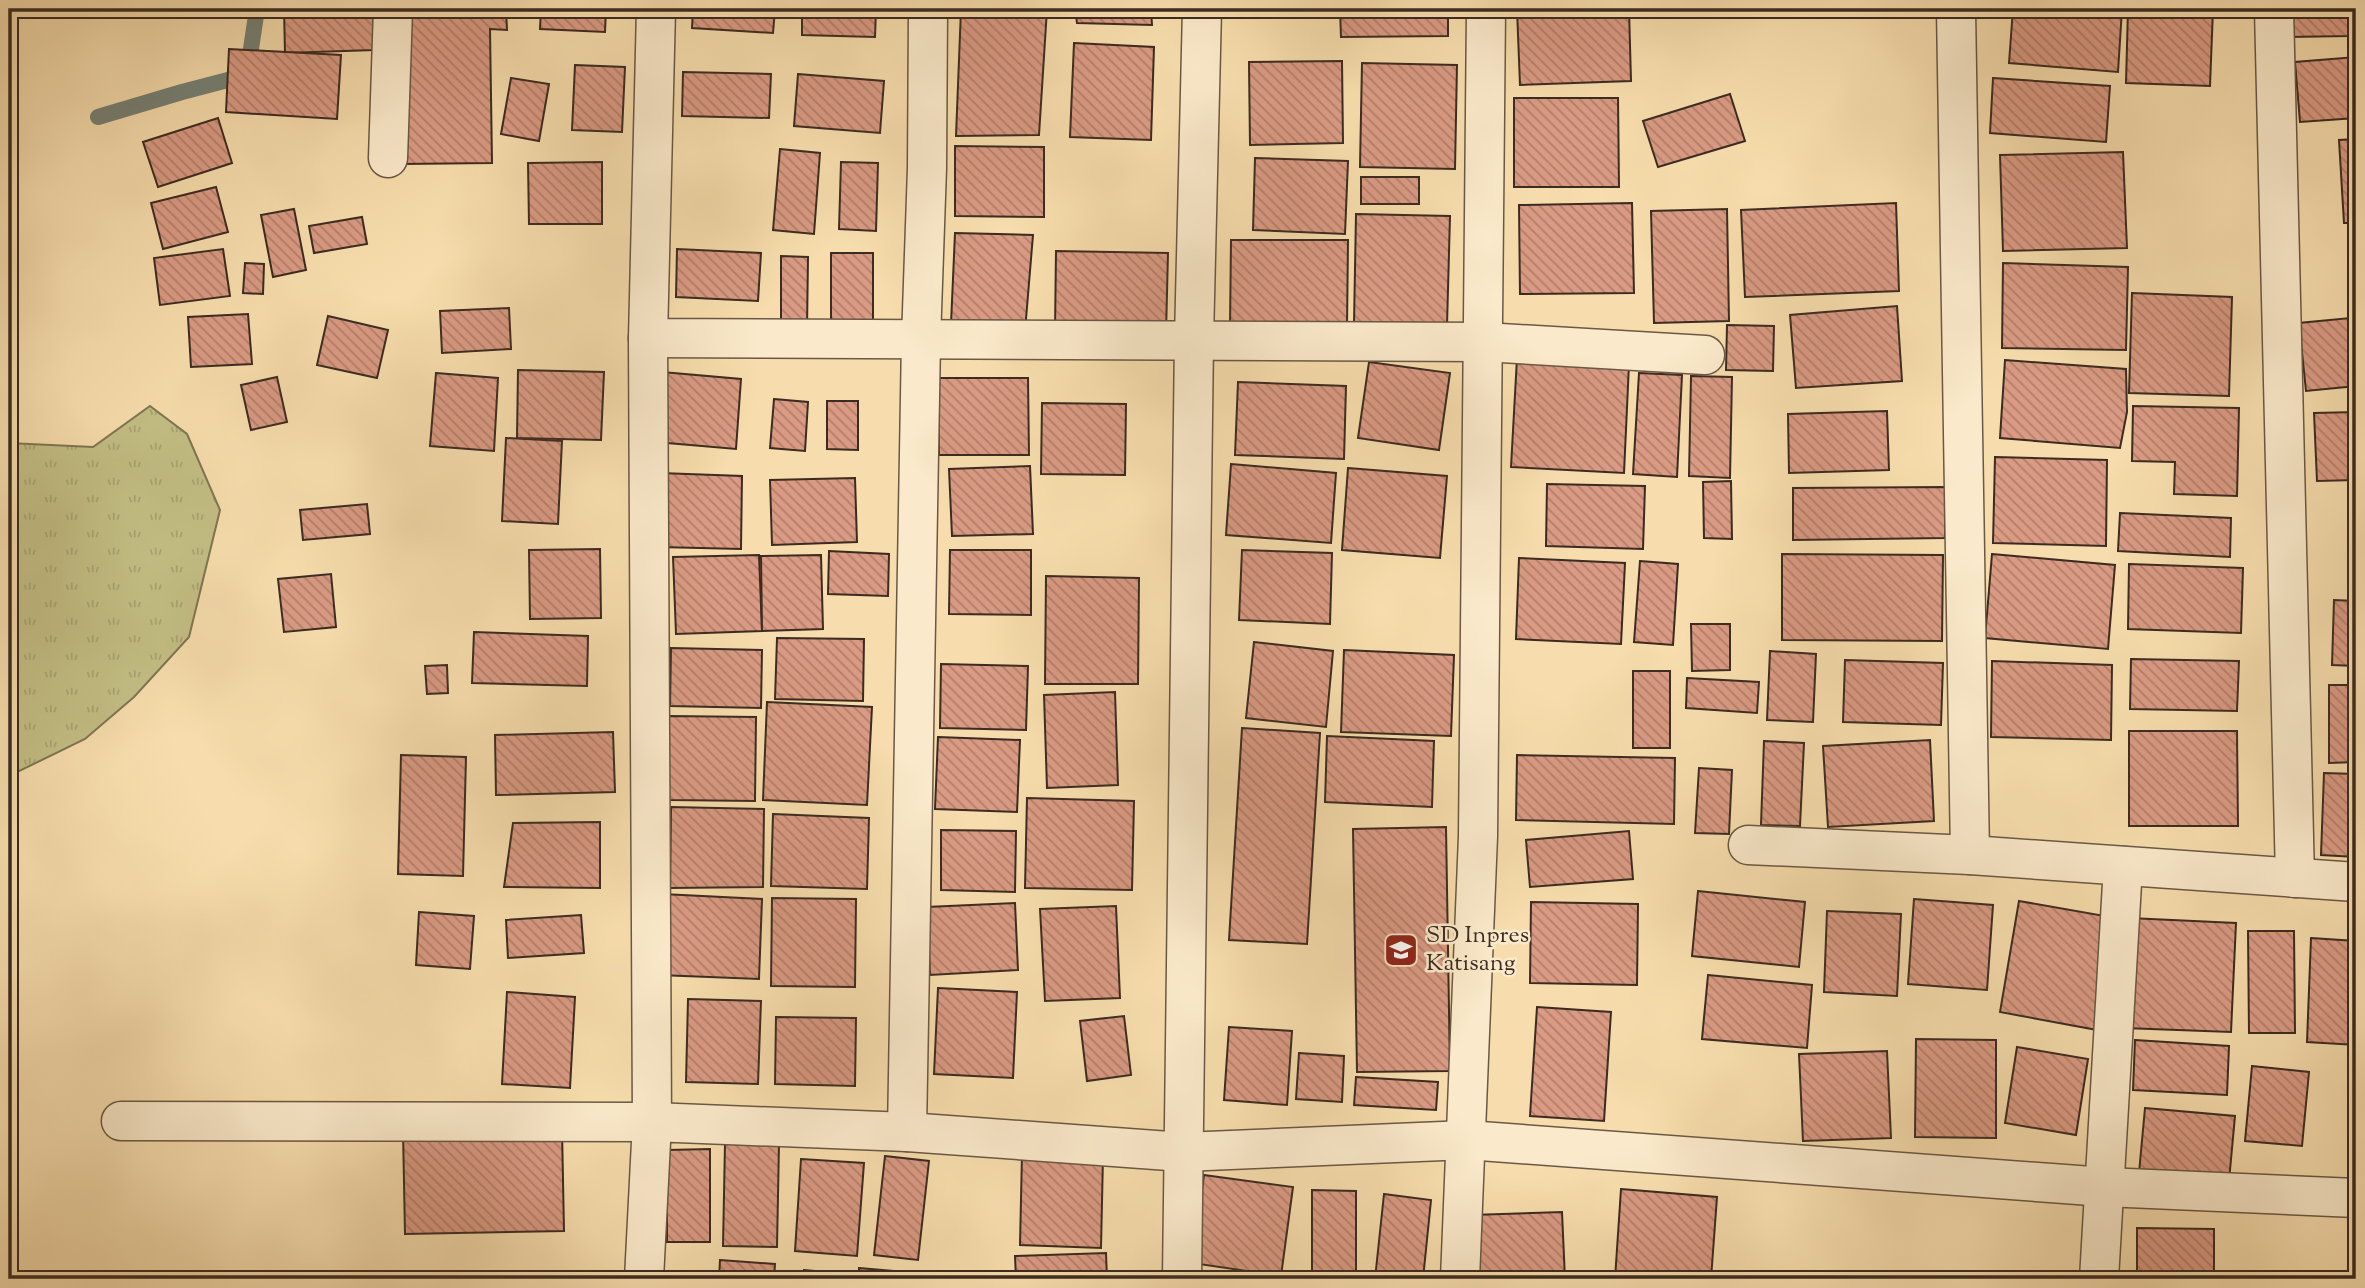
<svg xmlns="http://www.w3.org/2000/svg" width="2365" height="1288" font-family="'Sorts Mill Goudy',serif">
<defs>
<pattern id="grass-tufts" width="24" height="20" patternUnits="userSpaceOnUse" patternTransform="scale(1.75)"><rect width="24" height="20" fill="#c3bf85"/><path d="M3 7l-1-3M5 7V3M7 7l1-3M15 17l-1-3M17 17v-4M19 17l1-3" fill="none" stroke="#a8a473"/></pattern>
<pattern id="building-back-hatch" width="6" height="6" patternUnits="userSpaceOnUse" patternTransform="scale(1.75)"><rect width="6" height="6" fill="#da9a83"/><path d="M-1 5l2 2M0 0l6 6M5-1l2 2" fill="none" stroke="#b27e6b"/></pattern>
</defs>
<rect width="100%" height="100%" fill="#f7ddad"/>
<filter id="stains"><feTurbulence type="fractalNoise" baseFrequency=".00286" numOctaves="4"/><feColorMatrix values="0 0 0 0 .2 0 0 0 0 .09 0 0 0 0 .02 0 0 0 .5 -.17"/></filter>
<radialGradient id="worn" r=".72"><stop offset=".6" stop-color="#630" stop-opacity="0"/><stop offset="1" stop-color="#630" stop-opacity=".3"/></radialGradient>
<polygon fill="url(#grass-tufts)" stroke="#7f7553" stroke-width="2" points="150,406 187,434 220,510 189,637 134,697 85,739 9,776 9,443 93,447"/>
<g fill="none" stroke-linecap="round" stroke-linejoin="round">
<polyline stroke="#768176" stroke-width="16" points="98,117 182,92 247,75 257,9"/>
</g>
<g fill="url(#building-back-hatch)" stroke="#3b2b21" stroke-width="2">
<polygon points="284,9 373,9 374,50 285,53"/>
<polygon points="400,9 506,9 507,30 490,29 492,163 402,164"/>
<polygon points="541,9 606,9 605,32 540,29"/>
<polygon points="693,9 775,9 773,33 692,28"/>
<polygon points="802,9 876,9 875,37 802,35"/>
<polygon points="961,9 1047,9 1039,135 956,136"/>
<polygon points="1075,9 1151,9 1152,25 1077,23"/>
<polygon points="1340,9 1448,9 1448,36 1341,37"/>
<polygon points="1517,9 1629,9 1631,81 1520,85"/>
<polygon points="2013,9 2122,9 2118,72 2009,63"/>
<polygon points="2128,9 2213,9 2210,86 2126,83"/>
<polygon points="2286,9 2350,9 2350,36 2287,37"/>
<polygon points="1074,43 1154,47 1151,140 1070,137"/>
<polygon points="229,49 341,55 337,119 226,112"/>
<polygon points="2356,57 2356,118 2300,122 2295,62"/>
<polygon points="1342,61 1343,143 1250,145 1249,62"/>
<polygon points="1362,63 1457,65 1455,169 1360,167"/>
<polygon points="575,65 625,67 622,132 572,130"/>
<polygon points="683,72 771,74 769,118 682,116"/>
<polygon points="798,74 884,81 880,133 794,126"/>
<polygon points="511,78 549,84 539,141 501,134"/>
<polygon points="1993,78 2110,86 2106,142 1990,133"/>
<polygon points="1730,94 1745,141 1658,167 1643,121"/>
<polygon points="1514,98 1618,98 1619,187 1514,187"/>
<polygon points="218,118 232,163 158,187 143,142"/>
<polygon points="2356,139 2356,223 2344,223 2339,140"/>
<polygon points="955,146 1044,147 1044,217 955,216"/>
<polygon points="780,149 820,153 814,234 773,230"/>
<polygon points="2123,152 2127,248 2003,251 2000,155"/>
<polygon points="1255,158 1348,161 1345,234 1253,230"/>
<polygon points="602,162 602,224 529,224 528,163"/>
<polygon points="841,162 878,163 876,231 839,229"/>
<rect x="1361" y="177" width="58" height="27"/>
<polygon points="216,187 228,232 163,249 151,203"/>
<polygon points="1632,203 1634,293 1520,294 1519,205"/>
<polygon points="1896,203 1899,291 1745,297 1741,210"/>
<polygon points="294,209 306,270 273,277 261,215"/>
<polygon points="1727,209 1729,321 1654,323 1651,211"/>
<polygon points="1356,214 1450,216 1447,326 1354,324"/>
<polygon points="362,217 367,244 314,253 309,226"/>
<polygon points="955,233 1033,235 1025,331 951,324"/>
<polygon points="1231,240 1348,240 1347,328 1230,327"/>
<polygon points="223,249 230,296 160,305 154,258"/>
<polygon points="677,249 761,253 758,301 676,297"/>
<polygon points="1056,251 1168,253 1166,333 1055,331"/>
<rect x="831" y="253" width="42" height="72"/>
<polygon points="781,256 808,257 807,330 781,329"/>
<polygon points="245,263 264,264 263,294 243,293"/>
<polygon points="2003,263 2128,267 2126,350 2002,348"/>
<polygon points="2132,293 2232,297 2229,396 2129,393"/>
<polygon points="1897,306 1902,381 1796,388 1790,315"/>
<polygon points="509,308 511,349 442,353 440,311"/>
<polygon points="248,314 252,364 191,367 188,317"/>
<polygon points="328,316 388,330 377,378 317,365"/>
<polygon points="2350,318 2356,386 2306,391 2299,323"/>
<polygon points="1727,325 1774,326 1773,371 1726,370"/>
<polygon points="1517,358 1629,364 1624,473 1511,467"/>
<polygon points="2005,360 2126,369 2127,412 2120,448 2000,438"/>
<polygon points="1369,362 1450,373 1439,450 1358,438"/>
<polygon points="518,370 604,372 601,440 517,438"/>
<polygon points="662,372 741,379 736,449 656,442"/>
<polygon points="436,373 498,378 494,451 430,446"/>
<polygon points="1639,373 1682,375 1677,477 1633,474"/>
<polygon points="1691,376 1732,377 1730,478 1689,476"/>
<polygon points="277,377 287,422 251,430 241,385"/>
<polygon points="938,378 1028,378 1029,455 939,455"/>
<polygon points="1238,382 1346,386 1344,459 1235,455"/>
<polygon points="774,399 808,402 805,451 770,448"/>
<polygon points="827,401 858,401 858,450 827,449"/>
<polygon points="1042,403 1126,404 1125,475 1041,474"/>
<polygon points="2133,406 2239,408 2237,496 2174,494 2175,462 2132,461"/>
<polygon points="1887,411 1889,470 1789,473 1788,414"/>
<polygon points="2356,412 2356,480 2317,481 2314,413"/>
<polygon points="506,438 562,441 558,524 502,521"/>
<polygon points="1995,457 2107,460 2106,546 1993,543"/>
<polygon points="1231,464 1336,473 1331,543 1226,535"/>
<polygon points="1030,466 1033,534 952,536 949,469"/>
<polygon points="1348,468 1447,476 1440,558 1342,550"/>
<polygon points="660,473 742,476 741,549 659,547"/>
<polygon points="855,478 857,542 772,545 770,480"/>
<polygon points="1731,481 1732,539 1704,538 1703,482"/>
<polygon points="1547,484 1645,486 1643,549 1546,546"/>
<polygon points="1945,487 1945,538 1793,540 1793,488"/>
<polygon points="367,504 370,534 303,540 300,510"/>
<polygon points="2120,513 2231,518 2230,557 2118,551"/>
<polygon points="600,549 601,618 530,619 529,550"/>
<polygon points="950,550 1031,550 1031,615 949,614"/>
<polygon points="1242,550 1332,553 1330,624 1239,620"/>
<polygon points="829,551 889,554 888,596 828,594"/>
<polygon points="1782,554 1943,555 1942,641 1782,640"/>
<polygon points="1992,554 2115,565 2108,649 1985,638"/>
<polygon points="759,555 762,631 676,634 673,557"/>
<polygon points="821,555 823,629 762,631 761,556"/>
<polygon points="1519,558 1625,563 1621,644 1516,639"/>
<polygon points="1640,561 1678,564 1673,645 1634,642"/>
<polygon points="2129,564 2243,568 2241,633 2128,629"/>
<polygon points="331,574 336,627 284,632 278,579"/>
<polygon points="1046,576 1139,578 1138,684 1045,684"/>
<polygon points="2334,600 2356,601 2356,666 2332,665"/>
<polygon points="1691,624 1730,624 1730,670 1692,671"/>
<polygon points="474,632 588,636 587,686 472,683"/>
<polygon points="777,638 864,639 863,701 775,699"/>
<polygon points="1254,642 1333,651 1326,727 1246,718"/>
<polygon points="671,648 762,650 761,708 670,706"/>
<polygon points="1344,650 1454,655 1451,736 1341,732"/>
<polygon points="1770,651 1816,654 1813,722 1767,720"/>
<polygon points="2131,659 2239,661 2237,711 2130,709"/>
<polygon points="1845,660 1943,663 1941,725 1843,722"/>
<polygon points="1992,661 2112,665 2111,740 1991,737"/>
<polygon points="941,664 1028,666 1026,730 940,728"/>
<polygon points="447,665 448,693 427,694 425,666"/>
<rect x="1633" y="671" width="37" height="77"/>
<polygon points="1687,678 1759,682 1757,713 1686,708"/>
<polygon points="2329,685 2356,685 2356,762 2329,763"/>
<polygon points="1115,692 1118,785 1047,788 1044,695"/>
<polygon points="767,702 872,707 867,805 763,800"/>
<polygon points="669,716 756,717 755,801 669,800"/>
<polygon points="1242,728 1320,733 1307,944 1229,940"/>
<polygon points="2129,731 2237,731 2238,826 2129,826"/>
<polygon points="613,732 615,792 496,795 495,735"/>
<polygon points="1327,736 1434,741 1432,807 1325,802"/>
<polygon points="938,737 1020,740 1017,812 935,809"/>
<polygon points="1930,740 1934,821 1828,827 1823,746"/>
<polygon points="1764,741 1804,743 1800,826 1761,825"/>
<polygon points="401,755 466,757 463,876 398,874"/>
<polygon points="1517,755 1675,758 1674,824 1516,820"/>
<polygon points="1699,768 1732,770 1729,834 1695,833"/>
<polygon points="2324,773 2356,774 2356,857 2321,855"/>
<polygon points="1027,798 1134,801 1132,890 1025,888"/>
<polygon points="671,807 764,809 763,887 670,888"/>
<polygon points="773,814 869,818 867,889 771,886"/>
<polygon points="600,822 600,888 504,887 513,823"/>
<polygon points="1446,827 1450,1071 1357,1072 1353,829"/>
<polygon points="941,830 1016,831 1015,892 941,890"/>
<polygon points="1629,831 1633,879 1530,887 1526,840"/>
<polygon points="1698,891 1805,902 1799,967 1692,956"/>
<polygon points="662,894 762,899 759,979 659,975"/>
<polygon points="772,898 856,899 855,987 771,986"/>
<polygon points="1914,899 1993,905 1987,990 1908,984"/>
<polygon points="2019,901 2116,918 2097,1030 2000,1012"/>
<polygon points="1531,902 1638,904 1637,985 1530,983"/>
<polygon points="1015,903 1018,970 930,975 927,907"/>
<polygon points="1116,906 1120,998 1045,1001 1040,909"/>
<polygon points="1827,911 1901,914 1897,996 1824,992"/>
<polygon points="419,912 474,916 470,969 416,965"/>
<polygon points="581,915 584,953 508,958 506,920"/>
<polygon points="2129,918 2236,923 2231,1032 2124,1028"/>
<polygon points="2248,931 2294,931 2295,1033 2249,1033"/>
<polygon points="2311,938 2356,941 2356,1045 2307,1042"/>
<polygon points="1708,975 1812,985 1807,1048 1702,1039"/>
<polygon points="938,988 1017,992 1013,1078 934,1074"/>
<polygon points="507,992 575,997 570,1088 502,1084"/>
<polygon points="688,999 761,1001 758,1084 686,1082"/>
<polygon points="1537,1007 1611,1012 1604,1121 1530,1116"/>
<polygon points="1124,1016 1131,1075 1087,1081 1080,1021"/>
<polygon points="776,1017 856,1018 855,1086 775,1084"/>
<polygon points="1229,1027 1292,1031 1287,1105 1224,1100"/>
<polygon points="1916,1039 1996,1040 1996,1138 1915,1137"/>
<polygon points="2135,1040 2229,1046 2227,1095 2133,1090"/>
<polygon points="2017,1047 2088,1059 2076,1135 2005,1123"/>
<polygon points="1887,1051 1891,1138 1803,1141 1799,1054"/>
<polygon points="1299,1053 1344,1056 1342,1102 1296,1099"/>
<polygon points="2252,1066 2309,1072 2302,1146 2245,1141"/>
<polygon points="1356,1077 1438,1082 1436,1110 1354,1105"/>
<polygon points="2145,1108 2235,1116 2229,1181 2139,1173"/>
<polygon points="562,1129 564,1231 405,1234 403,1131"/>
<polygon points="725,1143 779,1144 777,1247 723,1246"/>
<polygon points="710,1149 710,1242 667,1242 667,1150"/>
<polygon points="1022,1154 1103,1156 1101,1248 1020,1245"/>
<polygon points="885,1156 929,1161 918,1260 874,1255"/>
<polygon points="801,1159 864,1163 857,1256 795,1251"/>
<polygon points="1204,1175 1293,1187 1281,1276 1192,1263"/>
<polygon points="1621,1189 1717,1197 1711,1279 1615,1279"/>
<polygon points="1312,1190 1356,1191 1356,1279 1312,1279"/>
<polygon points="1384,1194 1431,1200 1423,1279 1375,1279"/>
<polygon points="1562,1212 1565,1279 1475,1279 1471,1215"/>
<polygon points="2137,1228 2214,1229 2214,1279 2137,1279"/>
<polygon points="1106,1253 1107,1279 1016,1279 1015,1256"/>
<polygon points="720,1260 775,1264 774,1279 719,1279"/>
<polygon points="859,1268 893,1271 892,1279 859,1279"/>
<polygon points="804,1270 849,1274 849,1279 803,1279"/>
<polygon points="612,1273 613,1279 579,1279 579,1275"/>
<polygon points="910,1274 933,1276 933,1279 910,1279"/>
</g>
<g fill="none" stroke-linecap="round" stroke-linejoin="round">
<g stroke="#6a5844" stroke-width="41">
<g id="minor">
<polyline points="656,9 648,338 1484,342 1705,355"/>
<polyline points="1956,9 1970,855"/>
<polyline points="2274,9 2295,878"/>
<polyline points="388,158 393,9"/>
<polyline points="1748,845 1970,855 2356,882"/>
<polyline points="121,1121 652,1122 648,338"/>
<polyline points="907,1132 921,340 927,168 928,9"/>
<polyline points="644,1279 652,1122 907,1132 1183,1152 1467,1140 2105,1187 2356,1198"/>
<polyline points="1182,1279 1194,339 1202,9"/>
<polyline points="1460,1279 1478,836 1486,9"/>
<polyline points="2099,1279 2123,866"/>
</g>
</g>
<use href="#minor" stroke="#fae9ca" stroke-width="38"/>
</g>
<defs>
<g id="school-square" transform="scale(1.75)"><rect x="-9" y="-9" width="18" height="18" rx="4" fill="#8f2418" stroke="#fae9ca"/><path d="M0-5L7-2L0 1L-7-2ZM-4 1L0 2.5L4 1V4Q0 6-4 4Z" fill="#fff"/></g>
</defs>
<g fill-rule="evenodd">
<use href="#school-square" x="1401" y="950"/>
</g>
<g text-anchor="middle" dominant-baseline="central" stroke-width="5" stroke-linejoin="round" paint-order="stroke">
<g font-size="24" fill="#3b2b21" stroke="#fae9ca" text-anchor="start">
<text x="1426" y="936">SD Inpres<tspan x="1426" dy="28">Katisang</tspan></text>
</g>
</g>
<rect width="2365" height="1288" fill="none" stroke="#f7ddad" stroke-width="35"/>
<rect x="10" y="10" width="2344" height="1267" fill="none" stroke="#3b2b21" stroke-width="3.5"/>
<rect x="18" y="18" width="2330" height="1253" fill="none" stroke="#3b2b21" stroke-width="2"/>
<rect width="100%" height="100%" filter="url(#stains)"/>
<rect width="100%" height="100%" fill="url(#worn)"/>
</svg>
